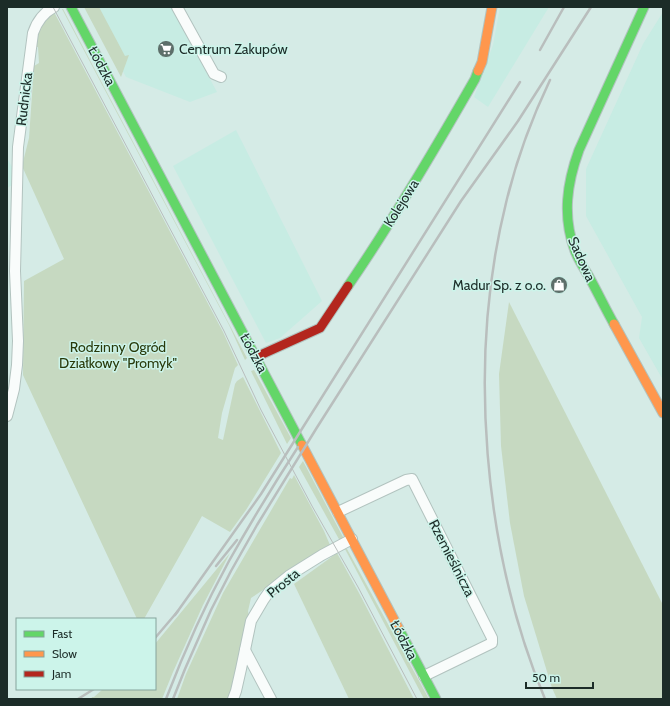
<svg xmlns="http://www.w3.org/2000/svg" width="670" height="706" font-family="Cabin,sans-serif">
<rect width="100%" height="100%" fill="#d5ebe6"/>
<g fill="#c7ece3">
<polygon points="89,7 171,7 217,92 190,102 126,77"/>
<polygon points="500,7 549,7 488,107 474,97 493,45"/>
<polygon points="663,12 663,380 639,338 642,317 586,216 586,169 643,44"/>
<polygon points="236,130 322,301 280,338 266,343 173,166"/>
<polygon points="7,158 12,167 12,185 7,188"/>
</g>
<g fill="#c6d9c1">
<polygon points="84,7 99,7 125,56 129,55 121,77"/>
<polygon points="62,9 63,9 247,358 245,360 229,325"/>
<polygon points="54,12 223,332 238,365 235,368 222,413 218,438 223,440 235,384 237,381 243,377 281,453 246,510 230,532 202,516 144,619 137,619 23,375 24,281 64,259 22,166 29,138 34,66 39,63 38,47 34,47 37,28"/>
<polygon points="509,302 663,605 663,699 557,699 552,688 524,596 510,523 501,446 499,374"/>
<polygon points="254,370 291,438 287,444 251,371"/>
<polygon points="303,461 343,537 340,541 299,467"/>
<polygon points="294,475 324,531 330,545 251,598 248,611 249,617 230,699 177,699 186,674 223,593 290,478 292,479"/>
<polygon points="345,549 347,549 429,699 424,699"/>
<polygon points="230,553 203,605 173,672 162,699 91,699 92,697 94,697 103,689 155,689 155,644"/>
<polygon points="337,553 359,593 414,699 349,699 294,584"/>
</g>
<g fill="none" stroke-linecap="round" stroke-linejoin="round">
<g stroke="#b2c3bf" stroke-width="12">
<g id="street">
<polyline points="177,7 214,74 221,77"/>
<path d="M7,416l7,-27 3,-24 1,-24 -3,-70 3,-124 15,-114c4,-12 10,-20 21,-26"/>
<polyline points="338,512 406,480 412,479 492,638 492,643 424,676"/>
<polyline points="245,650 271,699"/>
<polyline points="233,699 236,691 241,669 251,621 264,599 269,592 290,575 322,555 352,539"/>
</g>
</g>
<g stroke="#b2c3bf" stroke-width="11">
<g id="fast">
<polyline points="71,7 302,445"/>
<path d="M348,286c46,-67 87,-137 127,-207l3,-8"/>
<path d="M614,324c-9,-16 -17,-33 -26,-49 -5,-8 -10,-16 -13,-24 -13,-35 -8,-68 4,-101l65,-143"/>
<polyline points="399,629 436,699"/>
</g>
</g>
<g stroke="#b2c3bf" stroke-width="11">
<g id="slow">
<polyline points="478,71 482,62 492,7"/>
<polyline points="614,324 663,413"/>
<polyline points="302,445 399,629"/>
</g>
</g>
<g stroke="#b2c3bf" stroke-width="11">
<polyline id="jam" points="256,357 320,328 348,286"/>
</g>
<use href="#street" stroke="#f9fcfb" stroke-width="10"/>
<use href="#fast" stroke="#63d668" stroke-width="9"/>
<use href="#slow" stroke="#ff974d" stroke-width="9"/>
<use href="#jam" stroke="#b3261e" stroke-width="9"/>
<polyline stroke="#b9bebd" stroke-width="1" points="53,7 224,331 261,410 312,506 358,587 417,699"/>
<g stroke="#b9bebd" stroke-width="2.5">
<polyline points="540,50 564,7"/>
<polyline points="216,566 237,540"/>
<polyline points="175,615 261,494 520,82"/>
<polyline points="155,638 178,611"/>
<polyline points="78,699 94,689"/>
<path d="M166,699c18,-47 39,-94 63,-138 22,-39 45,-77 69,-114"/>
<polyline points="173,699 185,669 211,610 231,571 257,525 316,429 461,201 518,121 591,7"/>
<path d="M545,699c-62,-149 -78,-339 -39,-496 10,-42 25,-83 44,-123"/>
</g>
</g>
<defs>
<g id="supermarket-disc" transform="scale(0.9)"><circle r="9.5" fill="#5d6f6a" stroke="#ccf4ea"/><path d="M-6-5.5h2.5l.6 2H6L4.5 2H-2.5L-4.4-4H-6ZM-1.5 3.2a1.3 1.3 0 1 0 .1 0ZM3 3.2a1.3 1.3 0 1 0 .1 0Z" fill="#fff"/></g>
<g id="shop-disc" transform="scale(0.9)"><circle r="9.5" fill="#5d6f6a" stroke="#ccf4ea"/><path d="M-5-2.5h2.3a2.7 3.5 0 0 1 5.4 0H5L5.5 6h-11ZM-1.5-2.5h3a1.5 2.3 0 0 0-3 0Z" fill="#fff"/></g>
</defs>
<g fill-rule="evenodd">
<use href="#supermarket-disc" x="166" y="49"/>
<use href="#shop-disc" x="559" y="285"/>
</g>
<g text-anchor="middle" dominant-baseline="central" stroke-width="3" stroke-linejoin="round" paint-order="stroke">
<g font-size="14" fill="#1c2c28" stroke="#ccf4ea" text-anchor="start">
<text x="179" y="49">Centrum Zakupów</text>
<text x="546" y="285" text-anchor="end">Madur Sp. z o.o.</text>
</g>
<g font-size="14" fill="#1c2c28" stroke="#ccf4ea">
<text transform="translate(102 66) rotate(62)">Łódzka</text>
<text transform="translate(24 99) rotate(-83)">Rudnicka</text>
<text transform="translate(401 203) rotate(-58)">Kolejowa</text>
<text transform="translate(582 259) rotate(66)">Sadowa</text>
<text transform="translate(254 353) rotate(62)">Łódzka</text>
<text transform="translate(452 558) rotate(63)">Rzemieślnicza</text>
<text transform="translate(283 583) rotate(-39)">Prosta</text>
<text transform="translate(404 640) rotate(62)">Łódzka</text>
</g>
<g font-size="14" fill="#28390a" stroke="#ccf4ea">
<text x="118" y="347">Rodzinny Ogród<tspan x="118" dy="16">Działkowy "Promyk"</tspan></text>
</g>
</g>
<rect width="670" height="706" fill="none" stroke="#1c2c28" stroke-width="16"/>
<rect x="16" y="618" width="140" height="72" fill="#ccf4ea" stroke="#86a49c"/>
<rect x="24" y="631" width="20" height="6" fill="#63d668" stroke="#86a49c"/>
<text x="52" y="638" font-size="12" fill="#1c2c28">Fast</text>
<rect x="24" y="651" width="20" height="6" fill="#ff974d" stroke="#86a49c"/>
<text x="52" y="658" font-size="12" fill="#1c2c28">Slow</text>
<rect x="24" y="671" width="20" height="6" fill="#b3261e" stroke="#86a49c"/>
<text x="52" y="678" font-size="12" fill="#1c2c28">Jam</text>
<path d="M526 682v6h67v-6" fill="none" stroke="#1c2c28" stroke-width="2"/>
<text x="532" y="682" font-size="12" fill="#1c2c28" stroke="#ccf4ea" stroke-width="3" paint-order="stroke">50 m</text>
</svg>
